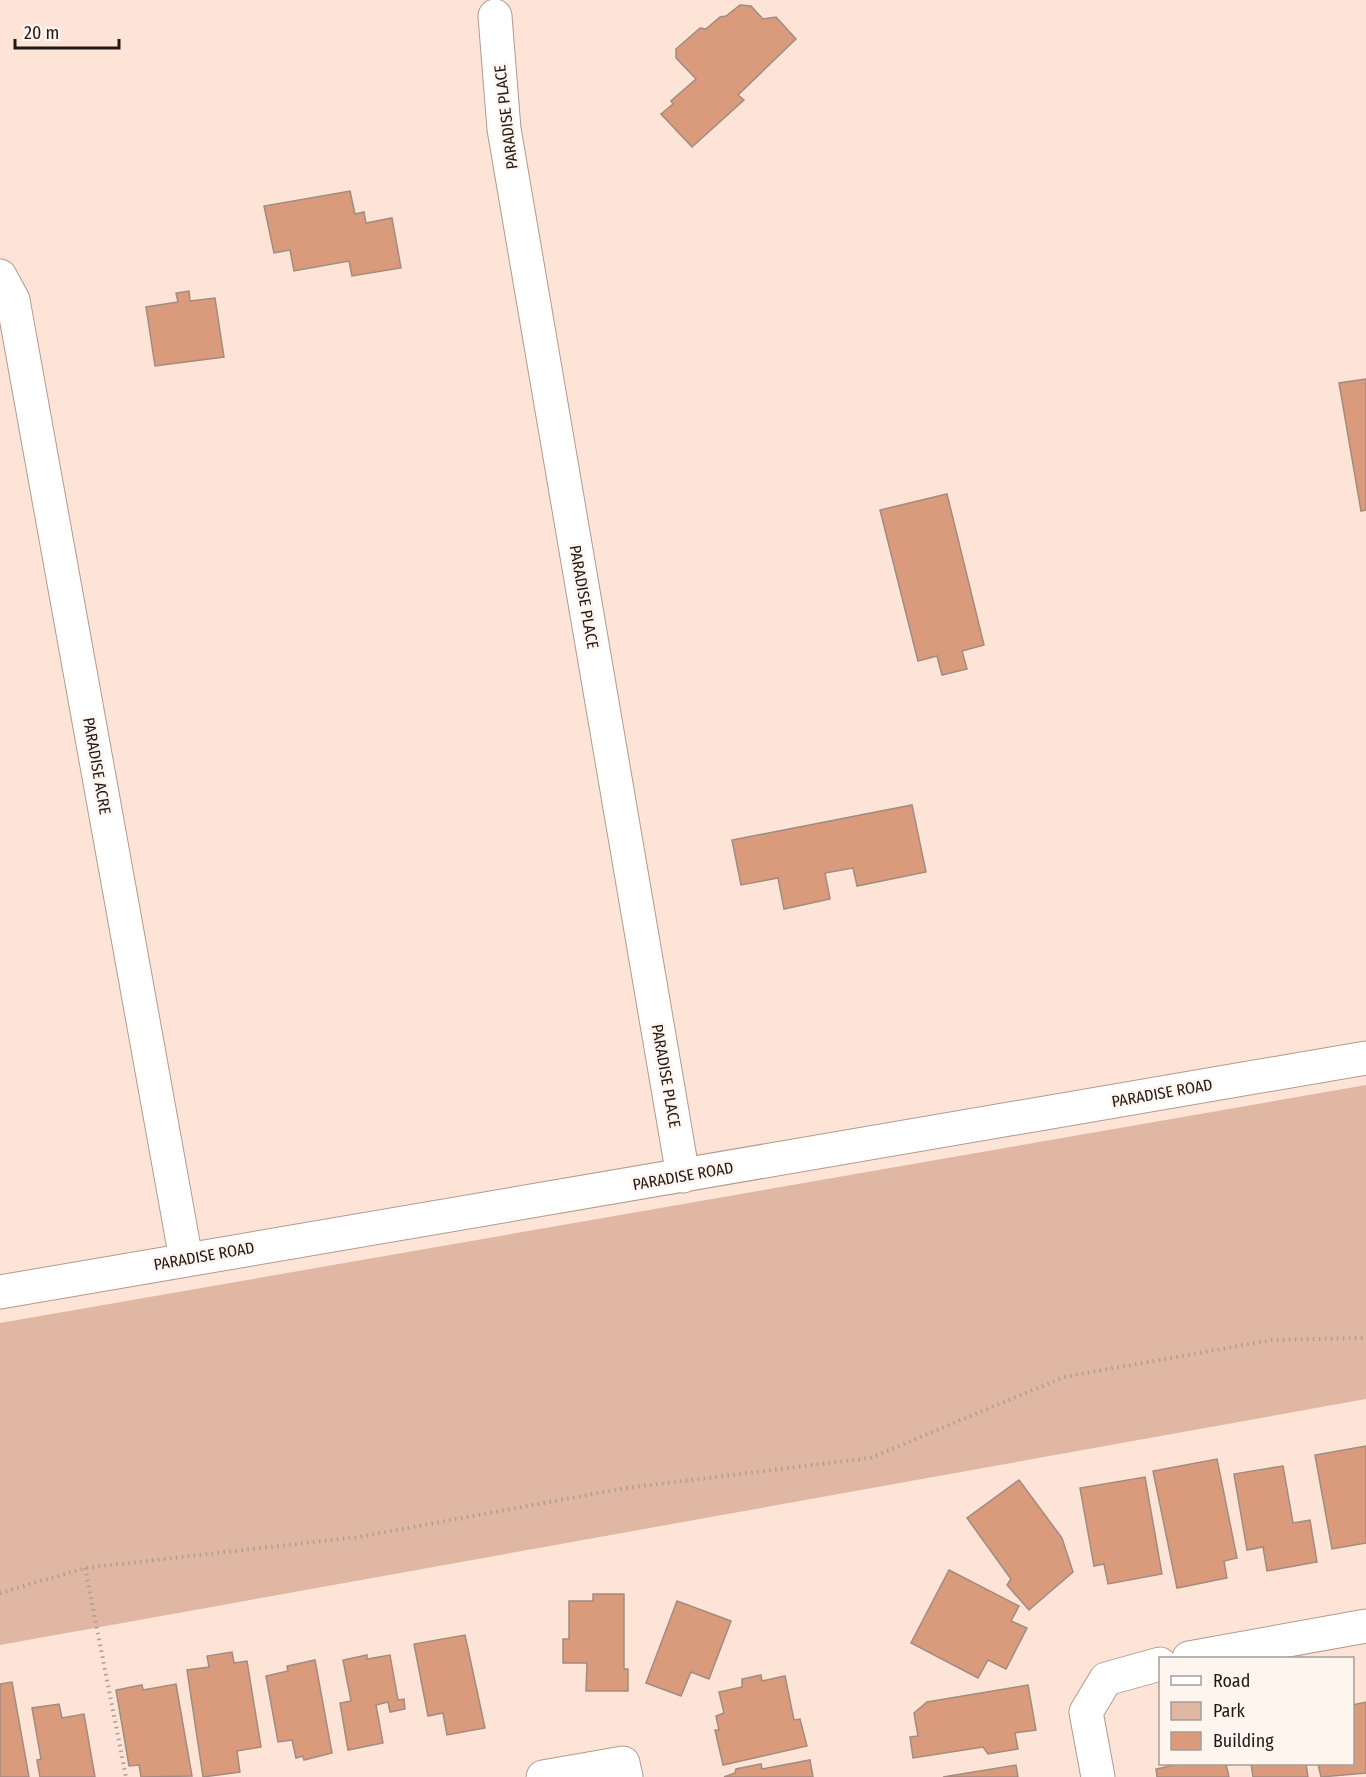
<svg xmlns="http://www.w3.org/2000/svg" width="1366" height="1777" font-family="'Fira Sans Condensed',sans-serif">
<rect width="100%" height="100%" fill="#fde4d7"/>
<polygon fill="#dfb7a2" points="1366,1085 1366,1399 0,1645 0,1323"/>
<g fill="#d99b7c" stroke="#a28b80" stroke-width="1.5">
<polygon points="740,5 751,6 763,19 776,17 796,39 738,95 744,100 692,147 661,114 673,104 671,101 696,79 676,58 676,49 700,28 706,29 720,17 726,16"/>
<polygon points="350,191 355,214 364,212 366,223 392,218 401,268 352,276 349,261 294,271 290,250 274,253 264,206"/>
<polygon points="189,291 190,301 215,298 224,357 155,366 146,307 178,302 176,293"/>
<polygon points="1366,379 1366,510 1361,511 1339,383"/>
<polygon points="947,494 984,645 962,651 967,669 942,675 937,656 918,661 880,510"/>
<polygon points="912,805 926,872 857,886 853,868 825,873 830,899 784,909 778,878 741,885 732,840"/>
<polygon points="1366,1446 1366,1543 1332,1549 1315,1455"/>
<polygon points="1217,1459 1237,1558 1224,1561 1227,1578 1177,1588 1153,1471"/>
<polygon points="1283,1466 1293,1523 1310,1520 1317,1562 1267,1571 1263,1547 1247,1550 1234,1474"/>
<polygon points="1145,1477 1162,1574 1108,1584 1104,1564 1094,1566 1080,1488"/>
<polygon points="1019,1480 1062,1538 1073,1572 1029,1610 1007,1585 1011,1579 967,1518"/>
<polygon points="949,1570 1019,1606 1011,1621 1027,1628 1006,1669 988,1660 978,1678 911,1643"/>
<polygon points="593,1594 624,1594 624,1669 628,1669 628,1691 586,1691 587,1663 563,1663 563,1639 569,1639 569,1601 593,1601"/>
<polygon points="677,1601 731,1621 709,1679 691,1672 681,1696 646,1683"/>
<polygon points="465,1635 485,1728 447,1735 443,1713 428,1716 414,1644"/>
<polygon points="232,1652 234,1663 247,1661 261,1747 237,1751 240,1772 203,1777 187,1670 209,1667 207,1656"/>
<polygon points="367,1655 367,1659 390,1655 398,1700 404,1699 405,1709 390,1712 388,1702 376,1705 383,1743 348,1750 340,1703 351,1701 343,1660"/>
<polygon points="315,1660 332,1753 304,1760 303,1756 296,1758 292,1740 278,1742 266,1676 288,1671 287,1666"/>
<polygon points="761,1675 762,1681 785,1676 794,1720 800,1719 807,1746 723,1765 715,1730 719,1730 716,1716 724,1713 719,1692 742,1687 742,1679"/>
<polygon points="12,1682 29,1777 0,1777 0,1684"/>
<polygon points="176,1684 192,1776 141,1777 139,1765 129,1766 116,1690 142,1685 143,1690"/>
<polygon points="1028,1685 1036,1730 1015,1733 1018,1749 988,1754 983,1747 913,1758 910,1737 918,1736 914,1713 927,1702"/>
<polygon points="1366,1702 1366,1773 1321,1777 1318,1764 1352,1764 1352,1705"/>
<polygon points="59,1704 62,1718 84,1714 95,1777 40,1777 37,1760 41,1759 32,1708"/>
<polygon points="810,1760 813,1777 724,1777 735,1773 736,1769 761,1764 762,1769"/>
<polygon points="1170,1764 1226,1764 1229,1777 1157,1777 1156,1769 1170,1766"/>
<polygon points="1251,1764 1306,1764 1308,1777 1253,1777"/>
<polygon points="1016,1765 1018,1777 943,1777"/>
</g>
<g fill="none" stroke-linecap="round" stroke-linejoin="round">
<g stroke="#b29a8e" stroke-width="35">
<g id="minor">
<polyline points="495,16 504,129 683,1176"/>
<polyline points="0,276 13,300 186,1259"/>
<polyline points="0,1292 1366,1058"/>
<polyline points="1189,1658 1366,1626"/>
<polyline points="543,1777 623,1763 626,1777"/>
<polyline points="1098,1777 1086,1712 1106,1679 1160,1664"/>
</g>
</g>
<g stroke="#b19d93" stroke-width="4" stroke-dasharray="1.5 4.5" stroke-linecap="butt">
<polyline points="85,1568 126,1777"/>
<polyline points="0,1593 85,1568 358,1537 626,1488 870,1458 1064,1377 1272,1340 1366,1338"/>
</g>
<use href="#minor" stroke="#fff" stroke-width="33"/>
</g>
<g text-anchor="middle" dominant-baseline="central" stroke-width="5" stroke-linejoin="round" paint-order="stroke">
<g font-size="16" fill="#221915" stroke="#fff5ef">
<text transform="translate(506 117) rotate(-97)">PARADISE PLACE</text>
<text transform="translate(584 597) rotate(80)">PARADISE PLACE</text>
<text transform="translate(97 766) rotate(80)">PARADISE ACRE</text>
<text transform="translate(666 1076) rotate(80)">PARADISE PLACE</text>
<text transform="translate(1162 1093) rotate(-10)">PARADISE ROAD</text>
<text transform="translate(683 1176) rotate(-10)">PARADISE ROAD</text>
<text transform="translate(204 1256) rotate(-10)">PARADISE ROAD</text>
</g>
</g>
<rect x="1159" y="1657" width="195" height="108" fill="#fff5ef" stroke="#a79d98" stroke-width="1.5"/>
<rect x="1171" y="1676" width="30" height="9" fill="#ffffff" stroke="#a79d98" stroke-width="1.5"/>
<text x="1213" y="1687" font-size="18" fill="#221915">Road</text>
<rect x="1171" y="1702" width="30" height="18" fill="#dfb7a2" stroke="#a79d98" stroke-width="1.5"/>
<text x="1213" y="1717" font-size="18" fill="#221915">Park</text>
<rect x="1171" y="1732" width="30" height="18" fill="#d99b7c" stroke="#a79d98" stroke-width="1.5"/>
<text x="1213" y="1747" font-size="18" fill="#221915">Building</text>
<path d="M15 39v9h104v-9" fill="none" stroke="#221915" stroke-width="3"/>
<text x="24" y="39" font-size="18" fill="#221915" stroke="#fff5ef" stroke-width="4.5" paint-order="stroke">20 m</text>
</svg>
